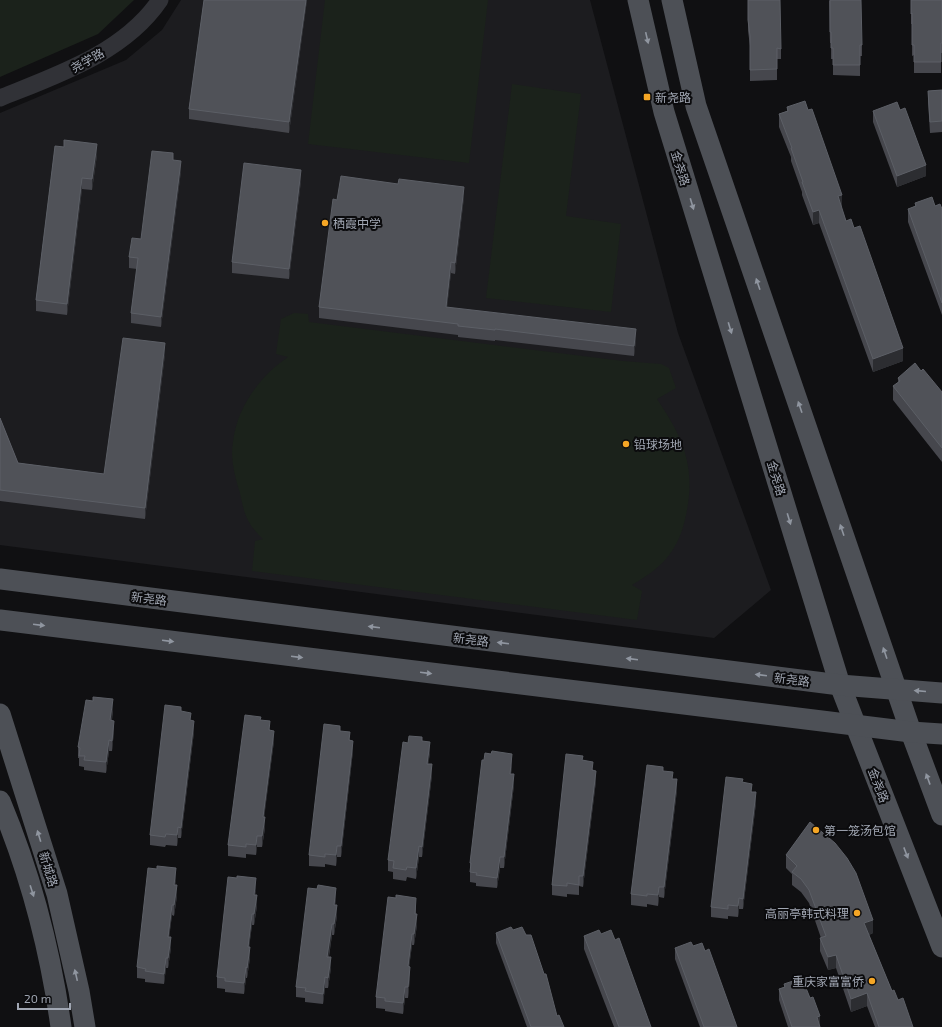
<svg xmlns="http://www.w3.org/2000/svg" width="942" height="1027" font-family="'Exo 2','Noto Sans SC',sans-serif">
<rect width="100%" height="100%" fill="#101012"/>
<polygon fill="#1c1c1f" points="181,0 590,0 678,333 771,590 714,638 0,545 0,113 126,60 162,30"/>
<g fill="#1b221b">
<polygon points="0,0 134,0 98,34 0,77"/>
<polygon points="325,0 488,0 469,163 308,144"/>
<polygon points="512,84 581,94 566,216 621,224 611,312 486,298"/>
<path d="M294,313l14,1 1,8 314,39 38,3 8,4 7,20 -19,11c27,40 39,68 29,116 -3,16 -9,31 -20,44 -10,11 -22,19 -34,26l10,6 -5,29 -385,-49 3,-30 8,-2c-5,-5 -11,-11 -14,-17 -5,-8 -7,-20 -9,-29 -5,-16 -10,-34 -7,-51 4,-35 27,-66 55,-85l-12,-3 5,-35z"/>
</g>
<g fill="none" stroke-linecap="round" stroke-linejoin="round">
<path stroke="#313237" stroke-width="17" d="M0,98c57,-23 124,-45 160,-98"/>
<g stroke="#4d5056" stroke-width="21">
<polyline points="638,0 664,112 840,685 942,947"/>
<polyline points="672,0 696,106 911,732 942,815"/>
<polyline points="0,579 840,685 942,693"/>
<polyline points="0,620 911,732 942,734"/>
<polyline points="0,714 57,894 79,991 85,1027"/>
<path d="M0,801c31,74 50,147 61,226"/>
</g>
</g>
<g fill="#46474d">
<polygon points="204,0 307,0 289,133 189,119 189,109"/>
<polygon points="748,0 781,49 781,59 777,59 777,80 750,81 750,46 748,31"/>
<polygon points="829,0 862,45 862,56 860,56 860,76 833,75 833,59 831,59 831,43 830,43"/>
<polygon points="911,0 942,0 942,53 941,53 941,73 914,73 914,55 912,56 912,24 911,24"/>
<polygon points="942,90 942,132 930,133 928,101 928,91"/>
<polygon points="787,107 842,207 841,207 846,221 903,361 873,372 819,223 813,225 802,195 802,192 791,161 791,157 779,127 779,114 787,111"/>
<polygon points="873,111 926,176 897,187 873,122"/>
<polygon points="55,146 97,155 92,190 82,189 67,315 36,311 36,300"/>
<polygon points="173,160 181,171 161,327 131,323 131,313 137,269 129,268 129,257 141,239"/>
<polygon points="301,181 289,279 232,273 232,262"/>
<polygon points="464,197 455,274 451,273 447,307 636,340 634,356 495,340 495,341 458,337 458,335 319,318 319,307 337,200"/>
<polygon points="915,203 935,206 942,209 942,315 908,222 908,209 915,206"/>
<polygon points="165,354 145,519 0,501 0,418 18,463 104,474"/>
<polygon points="921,371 942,392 942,462 893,400 893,386 898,383 898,378"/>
<polygon points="113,710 112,720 114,731 112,751 109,751 106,773 84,770 84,767 79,766 79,758 78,758 78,747"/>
<polygon points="181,712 191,721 194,732 181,838 178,838 177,846 166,845 165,847 150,845 150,835"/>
<polygon points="261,720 270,730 274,741 264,817 265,828 262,847 257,847 256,855 246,854 246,858 228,856 228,845"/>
<polygon points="340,731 350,740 353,751 341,857 337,857 336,866 325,864 325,867 309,866 309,855"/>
<polygon points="422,741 430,753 428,764 432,775 422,857 419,857 416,879 407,877 406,881 393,879 393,872 388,871 388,860 408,743"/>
<polygon points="583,760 593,770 596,781 583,887 579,886 579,895 567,894 567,897 552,895 552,885"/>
<polygon points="512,764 511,774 514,785 504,868 500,868 497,888 476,886 476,883 470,882 470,863"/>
<polygon points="663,771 673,779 677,790 664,898 659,897 658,906 647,904 647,907 631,905 631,894"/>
<polygon points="743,782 752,792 756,803 743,909 739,909 738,917 728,916 728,919 711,917 711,907"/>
<polygon points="786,855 873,933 869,935 892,991 898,1000 913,1027 875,1027 867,1006 851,1012 836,968 828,970 820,951 820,938 821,938 809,903 801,892 792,885 792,874 786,868"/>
<polygon points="176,879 175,885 177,896 174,916 172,915 169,937 171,948 168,968 166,968 164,984 145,982 145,979 137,978 137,967"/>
<polygon points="256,889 255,895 257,906 254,925 252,925 249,947 250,958 247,978 246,978 244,994 225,992 225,989 217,988 217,977"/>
<polygon points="336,898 335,905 337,916 334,935 332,935 329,957 331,968 328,988 325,988 323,1004 305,1002 305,998 296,997 296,987"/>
<polygon points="396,898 416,908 416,914 417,925 414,945 412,945 409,967 410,977 408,998 405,998 403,1014 385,1011 385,1009 376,1008 376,997"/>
<polygon points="496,933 557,1016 564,1027 527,1027 496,943"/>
<polygon points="601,934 651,1027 614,1027 584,949 584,936"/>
<polygon points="693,946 737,1027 700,1027 675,959 675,948"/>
<polygon points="784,984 820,1026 820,1027 788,1027 779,1000 779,989 784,987"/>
</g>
<g fill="#2c2d31">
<polygon points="306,0 307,0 289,133 289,122"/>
<polygon points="97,144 97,155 92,190 92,179"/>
<polygon points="181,161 181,171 161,327 161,317"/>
<polygon points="926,165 926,176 897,187 897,176"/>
<polygon points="301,170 301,181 289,279 289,269"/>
<polygon points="82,178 82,189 67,315 67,304"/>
<polygon points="464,187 464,197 455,274 455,263"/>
<polygon points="842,195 842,207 838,209 838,196"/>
<polygon points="819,210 819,223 813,225 813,212"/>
<polygon points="451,262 451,273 446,318 446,307"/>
<polygon points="636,329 636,340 634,356 634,346"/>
<polygon points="165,343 165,354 145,519 145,508"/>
<polygon points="903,348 903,361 873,372 873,359"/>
<polygon points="113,699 113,710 110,731 110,720"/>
<polygon points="114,721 114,731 112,751 112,741"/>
<polygon points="194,721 194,732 181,838 181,828"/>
<polygon points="274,731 274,741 263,827 263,817"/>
<polygon points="109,740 109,751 106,773 106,762"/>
<polygon points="353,741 353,751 341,857 341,846"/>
<polygon points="430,742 430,753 427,774 427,764"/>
<polygon points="512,754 512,764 510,785 510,774"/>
<polygon points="432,764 432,775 422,857 422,847"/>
<polygon points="596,771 596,781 583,887 583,876"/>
<polygon points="514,774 514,785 504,868 504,857"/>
<polygon points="677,779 677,790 664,898 664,887"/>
<polygon points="756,792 756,803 743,909 743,899"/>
<polygon points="265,817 265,828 262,847 262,836"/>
<polygon points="178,827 178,838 177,846 177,835"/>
<polygon points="257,836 257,847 256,855 256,845"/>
<polygon points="337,846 337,857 336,866 336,855"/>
<polygon points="419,846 419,857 416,879 416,868"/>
<polygon points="500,857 500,868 497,888 497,878"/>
<polygon points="176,868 176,879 174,896 174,885"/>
<polygon points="256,878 256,889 254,906 254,895"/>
<polygon points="177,885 177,896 174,916 174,905"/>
<polygon points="659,887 659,897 658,906 658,895"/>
<polygon points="336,888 336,898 334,915 334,905"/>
<polygon points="257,895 257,906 254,925 254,914"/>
<polygon points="416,898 416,908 415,925 415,914"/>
<polygon points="739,898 739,909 738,917 738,906"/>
<polygon points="172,905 172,915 168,948 168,937"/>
<polygon points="337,905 337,916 334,935 334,924"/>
<polygon points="252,914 252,925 248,957 248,947"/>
<polygon points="417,914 417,925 414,945 414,934"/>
<polygon points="873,920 873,933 864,937 864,923"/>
<polygon points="332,924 332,935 327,967 327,957"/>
<polygon points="412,934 412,945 408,977 408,966"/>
<polygon points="171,937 171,948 168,968 168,958"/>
<polygon points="250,947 250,958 247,978 247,968"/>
<polygon points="836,955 836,968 828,970 828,957"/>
<polygon points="331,957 331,968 328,988 328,978"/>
<polygon points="166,958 166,968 164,984 164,974"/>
<polygon points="246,967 246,978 244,994 244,983"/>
<polygon points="410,967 410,977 408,998 408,987"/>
<polygon points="325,977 325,988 323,1004 323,994"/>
<polygon points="405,987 405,998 403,1014 403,1003"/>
<polygon points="867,993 867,1006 851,1012 851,999"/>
<polygon points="820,1016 820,1026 817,1017"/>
</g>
<g fill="#505258" stroke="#5c5f66">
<polygon points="204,0 306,0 289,122 189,109"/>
<polygon points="748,0 780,0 781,49 777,48 777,69 750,70 750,36 748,20"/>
<polygon points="830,0 861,0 862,45 860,45 860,65 833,65 833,48 831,48 831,32 830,32"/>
<polygon points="911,0 942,0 942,43 941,43 941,62 914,62 914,45 912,45 912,13 911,14"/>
<polygon points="942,90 942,121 930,122 928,91"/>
<polygon points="805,101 808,110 812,109 842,195 838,196 846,221 851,219 854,228 860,226 903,348 873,359 819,210 813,212 802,182 803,182 791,148 792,148 779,114 788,111 787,107"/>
<polygon points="897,102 900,110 905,108 926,165 897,176 873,111"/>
<polygon points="64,140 97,144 92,179 82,178 67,304 36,300 55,146 64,147"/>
<polygon points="152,151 173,153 173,160 181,161 161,317 131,313 138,258 129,257 132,238 141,239"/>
<polygon points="244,163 301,170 289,269 232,262"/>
<polygon points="341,176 398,184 399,179 464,187 455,263 451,262 446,307 636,329 634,346 495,329 495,330 458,326 458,324 319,307 333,199 337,200"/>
<polygon points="932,197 935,206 940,204 942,209 942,303 908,209 916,206 915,203"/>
<polygon points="123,338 165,343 145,508 0,490 0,418 18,463 104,474"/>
<polygon points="915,363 921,371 923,369 942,392 942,448 893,386 900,381 898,378"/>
<polygon points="93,697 113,699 110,720 114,721 112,741 109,740 106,762 84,760 85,756 79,756 80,748 78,747 86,700 93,701"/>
<polygon points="165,705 181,707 181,711 191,713 190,720 194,721 181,828 178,827 177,835 166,834 165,837 150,835"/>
<polygon points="245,715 261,717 260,720 270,721 269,730 274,731 263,817 265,817 262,836 257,836 256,845 246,844 246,847 228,845"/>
<polygon points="324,724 340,726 340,731 350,732 349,740 353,741 341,846 337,846 336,855 325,854 325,857 309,855"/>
<polygon points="409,736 422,737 422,741 430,742 427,764 432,764 422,847 419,846 416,868 407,867 406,870 393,868 394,861 388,860 403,742 408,743"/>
<polygon points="492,751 512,754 510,774 514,774 504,857 500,857 497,878 476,875 477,873 470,872 471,863 470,863 482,760 484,760 485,753 491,754"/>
<polygon points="566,754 583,756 582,760 593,762 592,770 596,771 583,876 579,876 579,885 567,883 567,886 552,885"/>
<polygon points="647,765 663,767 663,771 673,772 672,779 677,779 664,887 659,887 658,895 647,894 647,896 631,894"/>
<polygon points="726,777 743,779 742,782 752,784 751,792 756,792 743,899 739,898 738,906 728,905 728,909 711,907"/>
<polygon points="810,822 835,843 847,858 856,873 873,920 864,923 892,991 894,990 898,1000 903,998 913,1027 879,1027 867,993 851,999 836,955 828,957 820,938 826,936 809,890 801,879 792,872 797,866 786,855"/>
<polygon points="157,866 176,868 174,885 177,885 174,905 172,905 168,937 171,937 168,958 166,958 164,974 145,971 146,969 137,967 148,868 157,869"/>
<polygon points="237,876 256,878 254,895 257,895 254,914 252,914 248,947 250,947 247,968 246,967 244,983 225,981 225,978 217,977 228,877 237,878"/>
<polygon points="318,885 336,888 334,905 337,905 334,924 332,924 327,957 331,957 328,978 325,977 323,994 305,991 306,988 296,987 308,888 317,889"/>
<polygon points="396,895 416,898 415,914 417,914 414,934 412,934 408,966 410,967 408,987 405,987 403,1003 385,1001 385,998 376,997 388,897 396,898"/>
<polygon points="511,927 513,930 522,927 526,935 531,935 544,974 546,974 557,1016 559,1015 564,1027 531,1027 496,933"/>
<polygon points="599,930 601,934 611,930 615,940 619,938 651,1027 619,1027 584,936"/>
<polygon points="691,942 693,946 702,943 705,951 709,949 737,1027 704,1027 675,948"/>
<polygon points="802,978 810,998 813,997 820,1016 817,1017 820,1027 792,1027 779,989 785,987 784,984"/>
</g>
<defs><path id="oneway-solid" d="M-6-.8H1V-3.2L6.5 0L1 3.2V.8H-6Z"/></defs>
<g fill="#9096a0">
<use href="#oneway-solid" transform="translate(647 38) rotate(77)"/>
<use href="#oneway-solid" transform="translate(692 204) rotate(73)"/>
<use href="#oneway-solid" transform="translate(758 284) rotate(-109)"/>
<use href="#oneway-solid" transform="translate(730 328) rotate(73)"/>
<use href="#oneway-solid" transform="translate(800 407) rotate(-109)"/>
<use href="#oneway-solid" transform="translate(789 519) rotate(73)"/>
<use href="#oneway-solid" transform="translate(842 530) rotate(-109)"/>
<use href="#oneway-solid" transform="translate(39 625) rotate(7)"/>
<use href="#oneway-solid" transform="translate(374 627) rotate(-173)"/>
<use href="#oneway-solid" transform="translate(168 641) rotate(7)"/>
<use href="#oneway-solid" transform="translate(503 643) rotate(-173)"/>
<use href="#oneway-solid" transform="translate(885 653) rotate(-109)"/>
<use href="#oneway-solid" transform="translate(297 657) rotate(7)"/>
<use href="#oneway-solid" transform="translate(632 659) rotate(-173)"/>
<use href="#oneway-solid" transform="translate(426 673) rotate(7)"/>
<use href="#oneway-solid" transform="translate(761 675) rotate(-173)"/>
<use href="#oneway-solid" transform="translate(920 691) rotate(-175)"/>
<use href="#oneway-solid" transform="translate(928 779) rotate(-110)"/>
<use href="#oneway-solid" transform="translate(39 836) rotate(-107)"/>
<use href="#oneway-solid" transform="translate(906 853) rotate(69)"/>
<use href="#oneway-solid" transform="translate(32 891) rotate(72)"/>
<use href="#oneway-solid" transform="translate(76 975) rotate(-103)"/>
</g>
<g fill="#f5a625" stroke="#0b0b0d" stroke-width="1.5">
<rect x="643" y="93" width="8" height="8" rx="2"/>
<circle cx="325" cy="223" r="4"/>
<circle cx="626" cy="444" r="4"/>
<circle cx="816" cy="830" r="4"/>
<circle cx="857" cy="913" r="4"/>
<circle cx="872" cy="981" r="4"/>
</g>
<g text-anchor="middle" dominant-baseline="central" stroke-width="4" stroke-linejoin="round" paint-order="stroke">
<g font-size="12" fill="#a1a7b3" stroke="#0b0b0d">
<text transform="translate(87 60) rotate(-29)">尧学路</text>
<text transform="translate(681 168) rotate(73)">金尧路</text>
<text transform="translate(777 478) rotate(73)">金尧路</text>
<text transform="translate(149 598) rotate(7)">新尧路</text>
<text transform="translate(471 639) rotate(7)">新尧路</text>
<text transform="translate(792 679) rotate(7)">新尧路</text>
<text transform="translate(879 785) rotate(69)">金尧路</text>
<text transform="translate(49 869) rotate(73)">新城路</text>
</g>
<g font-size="12" fill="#a1a7b3" stroke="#0b0b0d" text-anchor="start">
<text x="655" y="97">新尧路</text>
<text x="333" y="223">栖霞中学</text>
<text x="634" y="444">铅球场地</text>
<text x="824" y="830">第一笼汤包馆</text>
<text x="849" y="913" text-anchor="end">高丽亭韩式料理</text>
<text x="864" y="981" text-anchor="end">重庆家富富侨</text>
</g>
</g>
<path d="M18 1003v6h52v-6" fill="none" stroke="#a1a7b3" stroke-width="2"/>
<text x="24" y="1003" font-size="12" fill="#a1a7b3" stroke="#0b0b0d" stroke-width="3" paint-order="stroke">20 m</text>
</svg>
